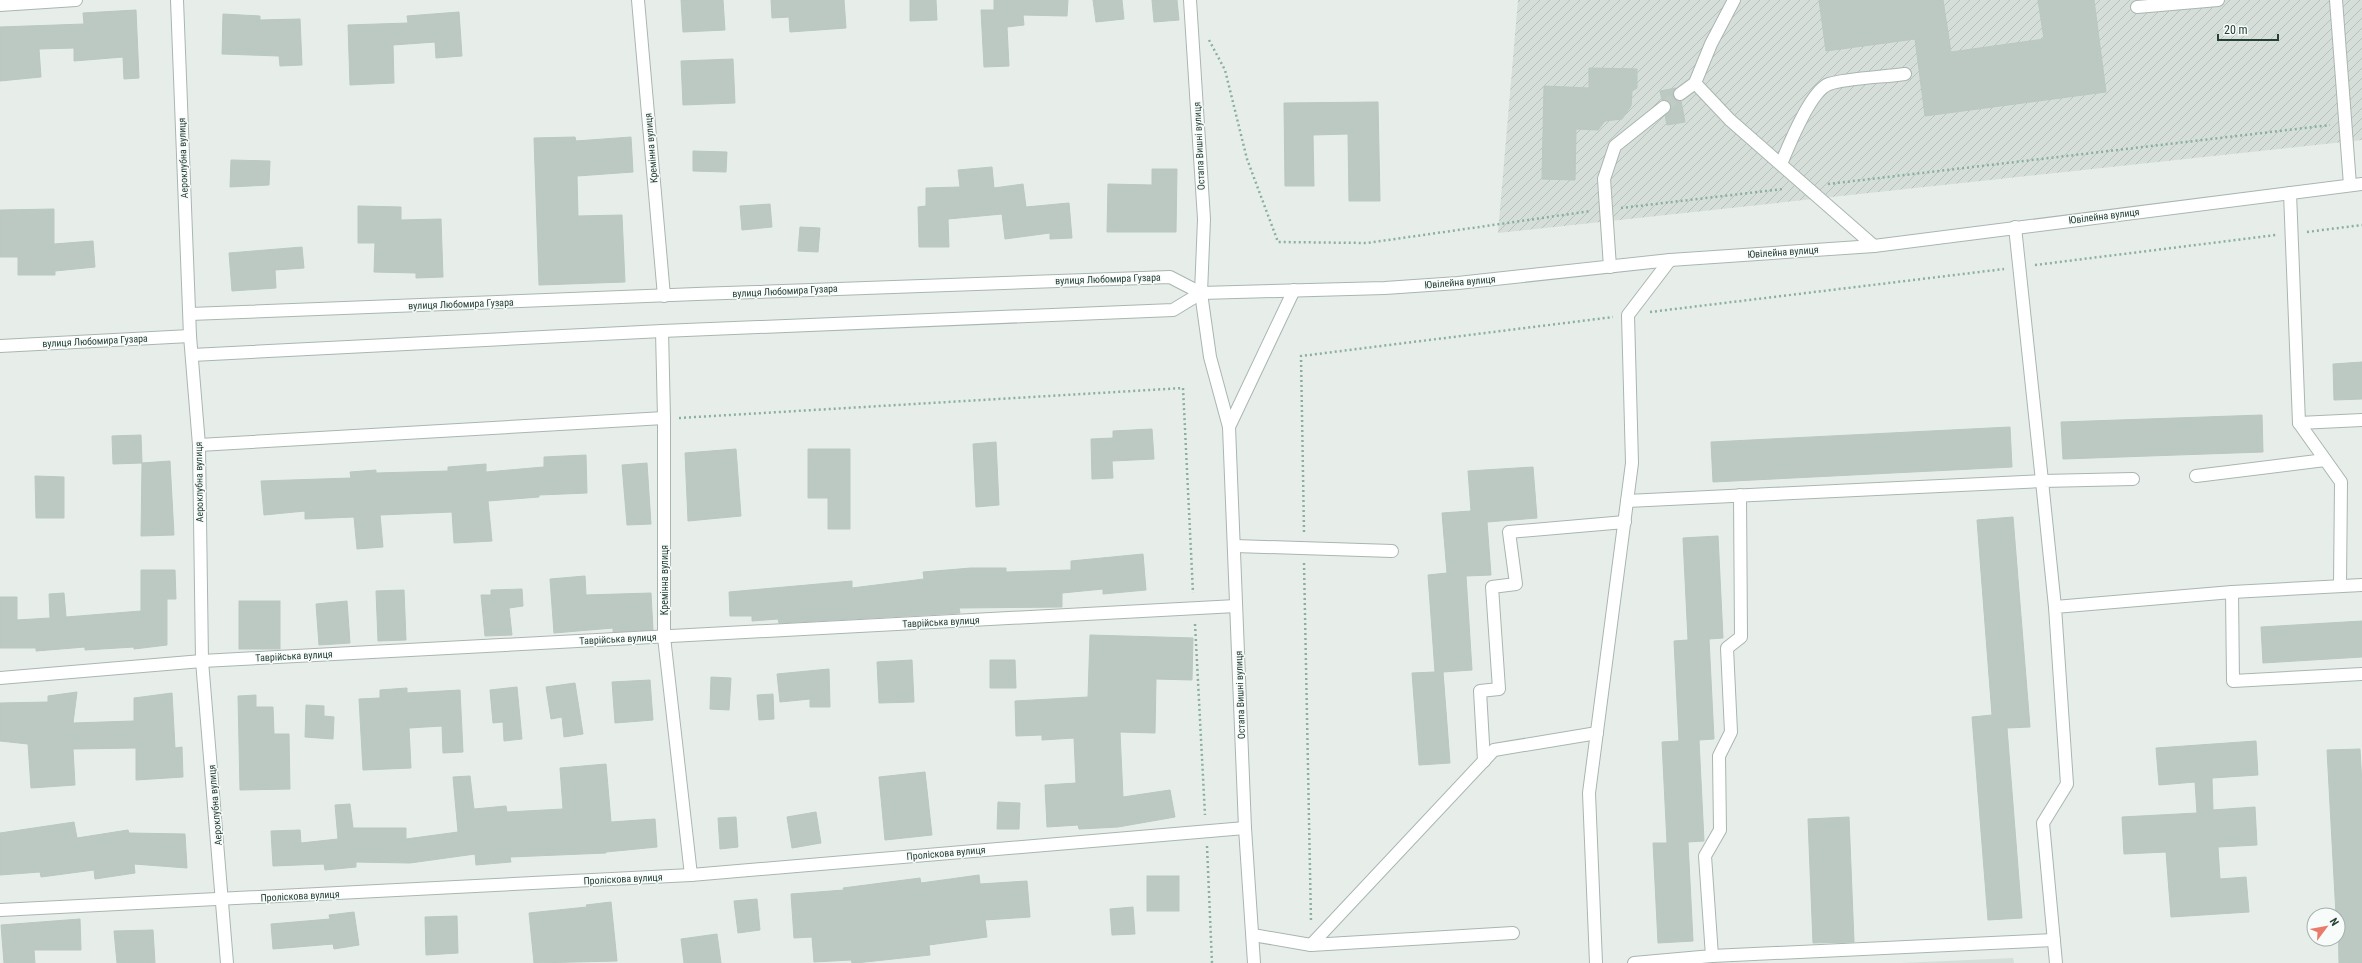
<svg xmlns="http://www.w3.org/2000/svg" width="2362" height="963" font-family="'Roboto Condensed',sans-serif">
<defs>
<pattern id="industrial-furrows" width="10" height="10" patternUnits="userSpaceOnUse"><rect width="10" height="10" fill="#d5ded9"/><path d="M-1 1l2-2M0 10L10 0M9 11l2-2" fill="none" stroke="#b7c0bb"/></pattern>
</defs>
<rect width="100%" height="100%" fill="#e7eeea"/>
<polygon fill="#d5ded9" points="2013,958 2014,963 1901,963"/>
<polygon fill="url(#industrial-furrows)" points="1518,0 2362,0 2362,140 1498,233"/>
<g fill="#bcc9c3" stroke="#b9c8c0">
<polygon points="681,0 723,0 725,30 683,32"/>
<polygon points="771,0 844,0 846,28 790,32 789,17 772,18"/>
<polygon points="910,0 936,0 937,20 910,21"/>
<polygon points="994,0 1068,0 1067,16 1023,15 1024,25 1007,27 1009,66 984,67 981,10 994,10"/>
<polygon points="1093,0 1122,0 1124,19 1096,22"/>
<polygon points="1152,0 1177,0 1179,20 1154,22"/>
<polygon points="1819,0 1943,0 1951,52 2044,39 2038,0 2094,0 2106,92 1925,116 1915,39 1826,51"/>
<polygon points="136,10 139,78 124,79 123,57 74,61 74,48 39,49 41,77 0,81 0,27 84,24 83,13"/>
<polygon points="459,12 462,56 436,58 435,42 393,45 394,83 350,85 348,25 408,23 407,16"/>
<polygon points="223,14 260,16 260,20 300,19 302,65 280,66 279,56 222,54"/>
<polygon points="733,59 735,103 683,105 681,61"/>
<polygon points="1589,68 1637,69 1637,88 1632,91 1631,106 1622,119 1605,121 1598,130 1576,129 1575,180 1542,179 1544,86 1589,88"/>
<polygon points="1676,88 1673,95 1677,101 1681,101 1685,122 1667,125 1665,115 1671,110 1671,106 1667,100 1662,100 1660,91"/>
<polygon points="1378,102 1380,201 1349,201 1348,134 1313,135 1314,186 1285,186 1284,103"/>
<polygon points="575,137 576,141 631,137 633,172 577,176 578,216 622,215 625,282 539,285 534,138"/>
<polygon points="693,151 727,152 726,172 693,171"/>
<polygon points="231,160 270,161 269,185 230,187"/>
<polygon points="992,167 994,188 1023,184 1026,207 1069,203 1072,238 1050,239 1050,233 1005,239 1002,214 948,219 949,247 919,247 918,207 926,206 926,188 960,187 958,170"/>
<polygon points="1152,169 1177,169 1176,232 1107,232 1108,184 1152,185"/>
<polygon points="770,204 772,227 742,230 740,206"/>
<polygon points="358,206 401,207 401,220 441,219 443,277 416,278 416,273 374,272 375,243 358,243"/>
<polygon points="54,209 54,244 93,241 95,267 55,271 55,275 18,275 18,257 0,257 0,210"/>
<polygon points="800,227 820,228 818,252 798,251"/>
<polygon points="302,247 304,268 275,270 276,288 232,291 229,253"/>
<polygon points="2362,362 2362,399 2334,400 2333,364"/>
<polygon points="2262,415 2263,452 2063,459 2061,422"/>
<polygon points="2010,427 2012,467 1713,482 1711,442"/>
<polygon points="1152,429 1154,459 1112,461 1113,478 1092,479 1091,439 1113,438 1113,431"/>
<polygon points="141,435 142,463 113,464 112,436"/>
<polygon points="996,442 999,505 976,507 973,444"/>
<polygon points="736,449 741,516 688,521 685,453"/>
<polygon points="808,449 850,449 850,529 828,529 828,498 808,498"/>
<polygon points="586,455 587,493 539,495 539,497 488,501 492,541 454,543 452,512 380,515 383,547 357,549 354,517 305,519 305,511 264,515 261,481 351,478 350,472 376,470 376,473 448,471 448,467 486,464 486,472 544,467 544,457"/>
<polygon points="170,461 174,535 141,536 142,463"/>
<polygon points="647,463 651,524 627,525 622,465"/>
<polygon points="1533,467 1537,518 1487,522 1491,575 1466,576 1472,670 1443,672 1450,763 1419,765 1412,673 1435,672 1428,575 1447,573 1442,513 1471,511 1468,471"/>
<polygon points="35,476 64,477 64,518 36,518"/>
<polygon points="2013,517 2030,727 2007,728 2022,918 1988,920 1972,717 1992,715 1977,520"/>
<polygon points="1718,536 1723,638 1709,639 1714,739 1699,740 1704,841 1688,842 1693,941 1658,943 1653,843 1667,843 1662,742 1679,741 1674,641 1688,640 1683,538"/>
<polygon points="1143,554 1146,590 1103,594 1103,589 1062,593 1062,607 959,608 960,613 779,623 778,619 752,621 752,616 730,616 729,592 852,581 852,588 924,579 923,572 971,568 1006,568 1006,572 1071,570 1071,561"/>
<polygon points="141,570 175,570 176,599 167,599 167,645 134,649 134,647 85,650 85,647 36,651 36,648 0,648 0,597 17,597 17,620 50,618 49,594 64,593 66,617 141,611"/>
<polygon points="585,576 586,595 651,593 653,630 613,632 613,628 554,633 550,579"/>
<polygon points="522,589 523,606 509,608 512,635 485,636 481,595 491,595 491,590"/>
<polygon points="404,590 406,640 378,641 376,591"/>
<rect x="239" y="601" width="41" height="48"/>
<polygon points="347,601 350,643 319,645 316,604"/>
<polygon points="2362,621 2362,657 2263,663 2261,627"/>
<polygon points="1090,635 1193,638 1192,680 1156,679 1155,733 1120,732 1123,797 1170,790 1175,817 1118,827 1079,829 1078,825 1047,827 1045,785 1076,783 1074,738 1042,740 1042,735 1016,736 1015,701 1088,697"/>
<polygon points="912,660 914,702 879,703 877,662"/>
<polygon points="990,660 1015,660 1016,688 990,688"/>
<polygon points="829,669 830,707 810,707 810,699 780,702 777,674"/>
<polygon points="711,677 731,678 729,710 710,709"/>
<polygon points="650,680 653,720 615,723 612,682"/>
<polygon points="575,683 583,734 564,737 562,717 551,719 546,687"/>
<polygon points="517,687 522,739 504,741 503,722 493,723 490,690"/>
<polygon points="407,688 407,693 460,690 463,752 443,753 442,726 409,728 411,768 363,770 359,699 380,698 380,690"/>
<polygon points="77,692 73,723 134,721 134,698 172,693 175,748 182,747 183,777 136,780 136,748 73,749 75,785 31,788 28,744 0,741 0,703 48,702 48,696"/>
<polygon points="773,694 774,719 759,720 757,695"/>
<polygon points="256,695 256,707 273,707 274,734 289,734 290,789 240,790 238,696"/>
<polygon points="306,705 324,706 324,716 334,717 333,739 305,737"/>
<polygon points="2256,741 2258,775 2212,778 2213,810 2255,807 2257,845 2218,847 2220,879 2246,877 2249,912 2171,917 2166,852 2124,854 2122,817 2197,813 2195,782 2159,785 2156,748"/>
<polygon points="2360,749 2362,784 2362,963 2339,963 2338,915 2336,915 2327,750"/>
<polygon points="606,764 611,822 655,819 657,847 606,852 606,853 510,857 511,862 476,865 475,854 410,863 356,862 356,867 325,870 324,864 273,866 271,831 300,830 301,843 338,839 335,805 350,804 353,828 406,828 406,839 458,832 453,777 470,776 474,809 506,806 507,812 563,809 560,768"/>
<polygon points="925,772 932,835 885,840 879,777"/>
<polygon points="998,802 1020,803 1019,829 997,829"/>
<polygon points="816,812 821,843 792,848 787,817"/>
<polygon points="736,817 738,847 720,849 718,818"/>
<polygon points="1849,817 1854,942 1813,943 1808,819"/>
<polygon points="74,822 77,838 128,830 129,833 185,834 187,868 134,864 135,873 95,879 94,870 41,877 40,872 0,875 0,833"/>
<polygon points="979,875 980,884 1027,881 1030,917 985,920 987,937 929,945 930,955 856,963 852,963 851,960 814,962 812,937 794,938 791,894 844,890 843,888 920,878 921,883"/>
<rect x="1147" y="876" width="32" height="35"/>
<polygon points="757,899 760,930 738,933 734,901"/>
<polygon points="611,902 617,961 534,963 529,913 587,907 586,905"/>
<polygon points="1133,907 1135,934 1112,935 1110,909"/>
<polygon points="354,912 359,945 334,949 333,944 273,949 271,924 330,919 329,915"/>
<polygon points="457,916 458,953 426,955 425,917"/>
<polygon points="80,919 81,950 34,950 35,963 4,963 1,925"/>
<polygon points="153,930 155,963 117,963 114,931"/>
<polygon points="717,934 721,963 684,963 681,939"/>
</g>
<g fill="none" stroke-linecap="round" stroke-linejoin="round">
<polyline stroke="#c0cbc6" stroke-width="12" stroke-dasharray="12 6" stroke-linecap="butt" points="1664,107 1680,94"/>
<g stroke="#a9b6b0" stroke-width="14">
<g id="minor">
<polyline points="177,0 190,336 199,445 202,661 227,963"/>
<polyline points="638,0 664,296"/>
<polyline points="1190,0 1204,219 1201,293 1210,357 1229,427 1245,828 1254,963"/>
<polyline points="1734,0 1711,44 1695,83 1730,120 1874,246"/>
<polyline points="2336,0 2350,185"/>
<polyline points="0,5 76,0"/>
<polyline points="2137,7 2218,0"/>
<polyline points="1680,94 1695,83"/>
<path d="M1781,164c7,-17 30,-74 48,-80 18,-6 55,-7 76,-10"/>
<polyline points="2290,193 2299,423 2362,420"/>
<polyline points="1610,267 1604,179 1615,146 1664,107"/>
<path d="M190,314c327,-12 653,-27 980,-37l31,16 184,-5 73,-5 212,-23 204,-14 488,-62"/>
<polyline points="662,331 664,418 664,637 691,875"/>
<polyline points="0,346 190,336"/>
<polyline points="192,355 662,331 1173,310 1201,293"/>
<polyline points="2299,423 2341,482 2340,586"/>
<polyline points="1229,427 1294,290"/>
<polyline points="199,445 664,418"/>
<polyline points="2196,476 2325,460"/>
<polyline points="1627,501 2042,481 2015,227"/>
<polyline points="1235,546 1392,551"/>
<polyline points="2362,585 2232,592 2233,681 2362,674"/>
<polyline points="2055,607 2042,481 2133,479"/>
<polyline points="0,678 202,661 1236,606"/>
<polyline points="1484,761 1480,691 1499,689 1492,587 1516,584 1509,532 1625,522"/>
<polyline points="0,910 691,875 1245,828"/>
<polyline points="1253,935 1311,945 1513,933"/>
<polyline points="1311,945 1494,750 1597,733"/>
<polyline points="1712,956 2054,940"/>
<polyline points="1596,963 1589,793 1632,463 1628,315 1670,260"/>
<polyline points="1634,963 1712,956 1705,856 1720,830 1719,756 1731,732 1727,648 1741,637 1740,495"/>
<polyline points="2056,963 2043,823 2067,784 2055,607 2232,592"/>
</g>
</g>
<g stroke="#89b09f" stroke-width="2.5" stroke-dasharray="2 3" stroke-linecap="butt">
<polyline points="1209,40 1225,70 1247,159 1278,242 1367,243 1591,211"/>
<polyline points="1828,184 2330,125"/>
<polyline points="1621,208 1783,189"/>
<polyline points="2307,232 2362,225"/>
<polyline points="2035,265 2276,235"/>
<polyline points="1650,312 2004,269"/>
<polyline points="679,418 1183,388 1193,593"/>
<polyline points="1304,532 1301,356 1613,317"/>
<polyline points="1304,563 1311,922"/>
<polyline points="1195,624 1205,815"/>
<polyline points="1207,846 1212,963"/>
</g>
<use href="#minor" stroke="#fff" stroke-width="12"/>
</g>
<g text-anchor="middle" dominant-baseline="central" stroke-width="3" stroke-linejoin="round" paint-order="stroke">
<g font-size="10" fill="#264036" stroke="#f7fbf9">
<text transform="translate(1199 146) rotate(-93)">Остапа Вишні вулиця</text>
<text transform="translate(651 148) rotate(-95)">Кремінна вулиця</text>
<text transform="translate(183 158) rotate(-92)">Аероклубна вулиця</text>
<text transform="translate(2104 216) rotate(-7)">Ювілейна вулиця</text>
<text transform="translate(1783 252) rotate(-4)">Ювілейна вулиця</text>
<text transform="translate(1108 279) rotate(-2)">вулиця Любомира Гузара</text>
<text transform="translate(1460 282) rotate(-5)">Ювілейна вулиця</text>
<text transform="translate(785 291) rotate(-3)">вулиця Любомира Гузара</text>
<text transform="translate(461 304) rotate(-2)">вулиця Любомира Гузара</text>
<text transform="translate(95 341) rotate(-3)">вулиця Любомира Гузара</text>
<text transform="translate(199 482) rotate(-91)">Аероклубна вулиця</text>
<text transform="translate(664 580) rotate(-90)">Кремінна вулиця</text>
<text transform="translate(941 622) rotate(-3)">Таврійська вулиця</text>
<text transform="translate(618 639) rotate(-3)">Таврійська вулиця</text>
<text transform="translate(294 656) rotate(-3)">Таврійська вулиця</text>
<text transform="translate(1240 695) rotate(-92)">Остапа Вишні вулиця</text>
<text transform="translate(215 805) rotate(-95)">Аероклубна вулиця</text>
<text transform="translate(946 853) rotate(-5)">Проліскова вулиця</text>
<text transform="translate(623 879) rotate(-3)">Проліскова вулиця</text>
<text transform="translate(300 896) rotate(-3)">Проліскова вулиця</text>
</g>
</g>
<g transform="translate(2326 927) rotate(58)"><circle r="19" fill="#f7fbf9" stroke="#a3b0ab"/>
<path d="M0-3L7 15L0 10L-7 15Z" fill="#e97b6a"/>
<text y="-6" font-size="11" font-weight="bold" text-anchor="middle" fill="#264036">N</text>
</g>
<path d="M2218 34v6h60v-6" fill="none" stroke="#264036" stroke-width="2"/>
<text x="2224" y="34" font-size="12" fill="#264036" stroke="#f7fbf9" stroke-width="3" paint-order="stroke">20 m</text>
</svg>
